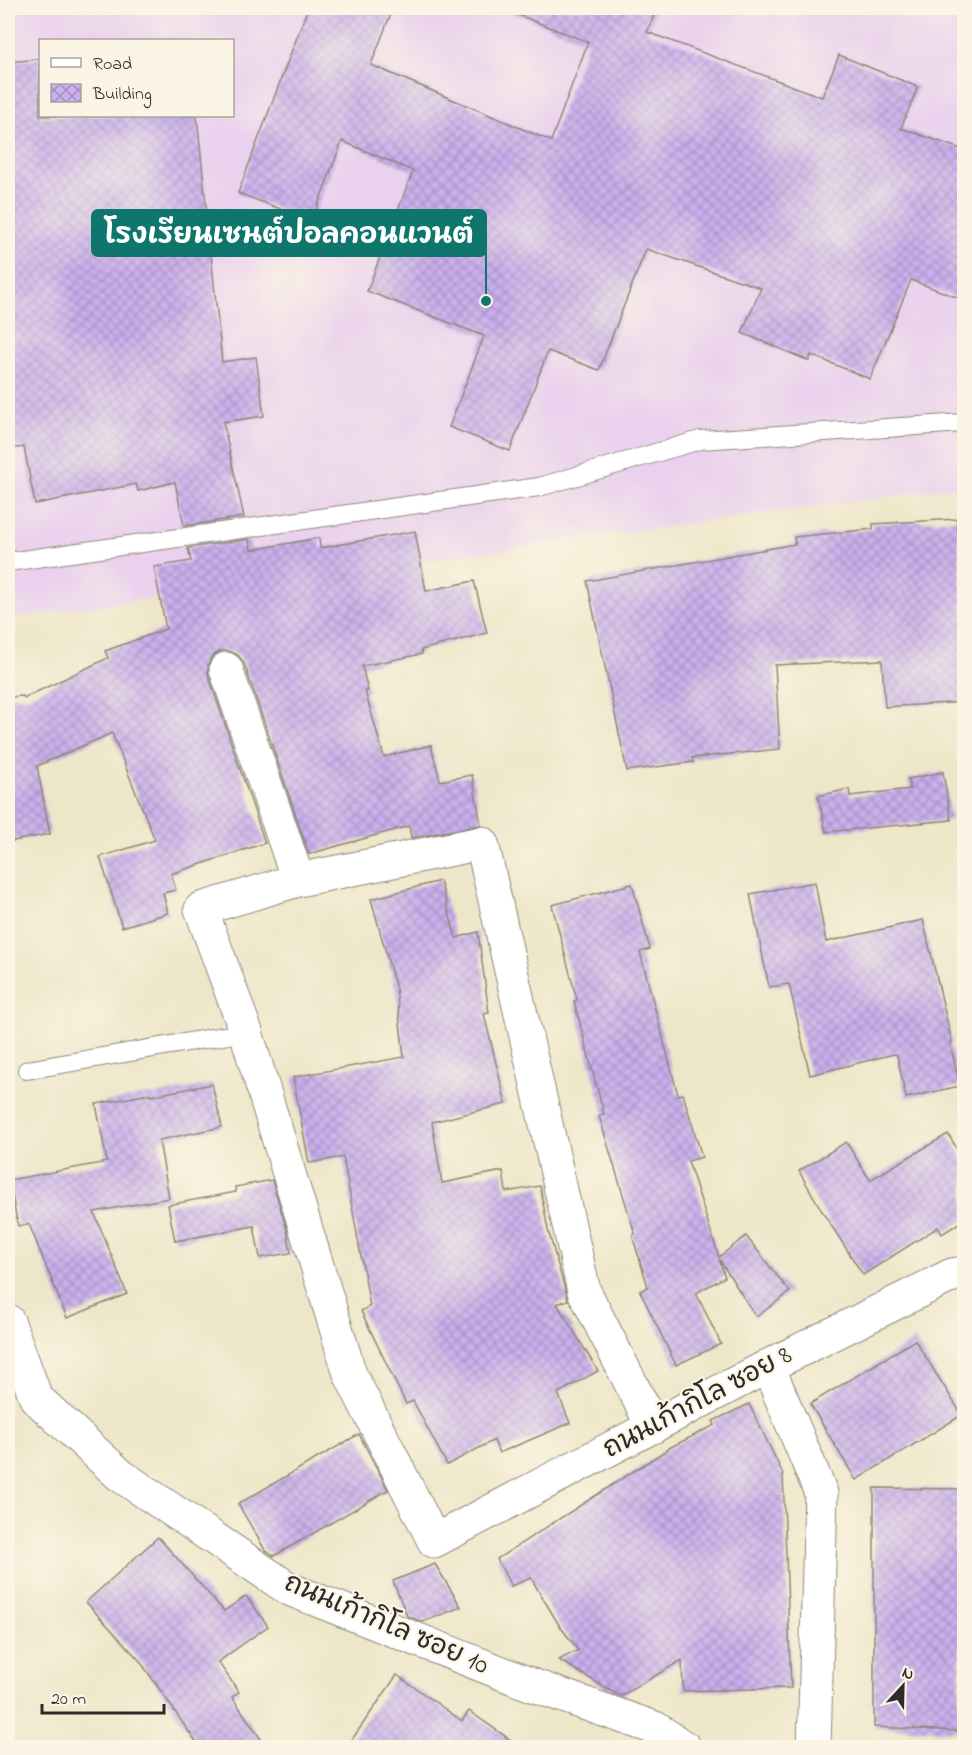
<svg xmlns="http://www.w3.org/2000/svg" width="972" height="1755" font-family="'Indie Flower','Playpen Sans Thai',sans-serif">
<defs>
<pattern id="building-cross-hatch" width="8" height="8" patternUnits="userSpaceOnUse" patternTransform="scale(1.5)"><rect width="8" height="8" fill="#cbb0ed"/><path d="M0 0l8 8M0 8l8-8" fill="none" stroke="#a58fc0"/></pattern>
</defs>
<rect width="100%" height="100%" fill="#fcf5e5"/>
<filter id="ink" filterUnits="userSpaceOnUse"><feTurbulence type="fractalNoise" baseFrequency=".0167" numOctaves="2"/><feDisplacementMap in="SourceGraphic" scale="12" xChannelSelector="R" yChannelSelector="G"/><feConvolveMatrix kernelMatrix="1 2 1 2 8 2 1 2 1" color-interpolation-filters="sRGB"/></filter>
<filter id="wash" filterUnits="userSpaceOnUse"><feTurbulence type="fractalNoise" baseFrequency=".008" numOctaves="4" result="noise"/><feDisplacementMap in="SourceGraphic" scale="24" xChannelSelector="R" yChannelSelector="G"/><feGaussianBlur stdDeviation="1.35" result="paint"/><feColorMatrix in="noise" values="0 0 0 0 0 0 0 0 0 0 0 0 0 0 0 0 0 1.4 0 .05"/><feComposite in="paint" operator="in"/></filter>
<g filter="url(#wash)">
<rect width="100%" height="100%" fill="#eee6c8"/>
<path fill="#ead1ed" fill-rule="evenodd" d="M8,8h956v478l-956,132zM40,40h192v76h-192z"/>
<g id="blocks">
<g fill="url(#building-cross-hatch)">
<polygon points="308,8 393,8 371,65 551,141 588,42 505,10 505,8 657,8 647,32 822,97 839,55 918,87 901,128 964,150 964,300 911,280 870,379 811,355 809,361 742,333 761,288 646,249 599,370 548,351 510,451 449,427 484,336 367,291 413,171 342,141 312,221 238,193"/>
<polygon points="40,59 40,116 197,116 222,362 256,357 264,416 223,422 244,517 184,526 175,482 138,491 136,484 35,504 24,447 8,449 8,62"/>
<polygon points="957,519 964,625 964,702 885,707 882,660 775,665 780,749 692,758 693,762 627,771 587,581 795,544 794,537 873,529 873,524"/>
<polygon points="415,531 426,591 474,581 487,633 421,650 422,654 362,666 368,691 365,691 384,757 431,745 440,781 472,775 481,825 411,838 409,826 309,854 244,663 238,655 229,651 221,651 212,656 208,665 208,674 265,843 171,874 176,890 163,893 168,913 122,927 100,857 155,840 112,733 37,766 50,834 8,842 8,697 23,696 24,698 108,658 105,651 166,629 154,567 191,561 188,548 249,539 251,550 319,538 320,548"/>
<polygon points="943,772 951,820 826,832 818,796 849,789 850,796 910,789 908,779"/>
<polygon points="440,881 456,938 478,932 489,1013 484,1014 506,1104 432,1122 442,1183 503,1171 506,1192 540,1186 548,1230 568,1300 557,1304 598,1371 558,1393 570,1423 499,1453 494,1440 447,1465 413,1401 406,1404 361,1311 370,1306 343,1157 309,1163 293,1077 404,1057 396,989 371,899"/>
<polygon points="815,882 826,942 923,920 952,1042 950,1043 960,1086 906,1098 897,1055 894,1054 810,1075 789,984 769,987 750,894"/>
<polygon points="632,884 650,949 640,952 678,1095 683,1094 702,1157 688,1161 719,1257 746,1236 790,1292 756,1317 719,1259 725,1277 696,1293 721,1344 676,1365 640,1291 648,1287 632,1235 635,1234 599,1116 604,1114 574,1001 577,1000 552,905"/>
<polygon points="212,1084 222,1127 159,1140 169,1198 94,1212 127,1294 67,1318 29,1224 18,1226 9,1180 107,1162 96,1104 150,1094 150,1096"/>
<polygon points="948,1134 964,1160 964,1220 942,1234 938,1227 863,1275 822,1211 799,1171 846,1142 870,1180"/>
<polygon points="272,1180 287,1230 291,1253 260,1258 254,1226 175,1241 168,1205 236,1192 235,1187"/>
<polygon points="915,1340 962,1415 856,1480 810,1404"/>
<polygon points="749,1404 783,1474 791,1688 683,1691 682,1660 621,1696 616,1694 559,1660 578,1650 559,1625 531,1578 511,1586 497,1559 671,1447 715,1425 713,1421"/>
<polygon points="359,1434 388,1490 274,1556 265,1550 238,1504"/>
<polygon points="874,1488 964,1489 959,1731 874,1727"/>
<polygon points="158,1537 224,1611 246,1596 268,1626 218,1662 239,1692 232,1697 267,1748 200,1748 140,1661 86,1602"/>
<polygon points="435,1564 461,1607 423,1622 407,1616 393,1581"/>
<polygon points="397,1675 462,1721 469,1711 522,1748 346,1748"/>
</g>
</g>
</g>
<g filter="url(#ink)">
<use href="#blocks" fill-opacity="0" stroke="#8c887a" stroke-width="1.5"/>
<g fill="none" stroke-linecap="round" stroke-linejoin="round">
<g stroke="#8c887a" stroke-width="20">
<g id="lane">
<polyline points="8,562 539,487 700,440 964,423"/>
<polyline points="27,1070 246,1032"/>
</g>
</g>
<g stroke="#8c887a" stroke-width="35">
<g id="street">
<polyline points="226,669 298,880"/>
<polyline points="8,1321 36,1398 120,1475 289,1589 532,1685 655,1728 685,1748"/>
<polyline points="768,1366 821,1493 814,1748"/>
<polyline points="653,1427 584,1291 482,843 298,880 201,909 246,1032 350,1374 434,1541 768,1366 952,1275 964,1273"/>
</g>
</g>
<use href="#lane" stroke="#fff" stroke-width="18"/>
<use href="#street" stroke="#fff" stroke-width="33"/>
</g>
</g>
<g text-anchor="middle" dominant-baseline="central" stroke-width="4.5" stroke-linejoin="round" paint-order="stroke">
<g font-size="27" fill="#2b2b2b" stroke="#fcf5e5">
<text transform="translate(698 1403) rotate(-28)">ถนนเก้ากิโล ซอย 8</text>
<text transform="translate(386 1625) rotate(23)">ถนนเก้ากิโล ซอย 10</text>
</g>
</g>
<path fill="none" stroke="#0f766e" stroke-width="2" d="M486 301L486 233"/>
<circle fill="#0f766e" stroke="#fcf5e5" stroke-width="2" cx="486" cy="301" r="6"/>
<rect fill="#0f766e" stroke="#0f766e" stroke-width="2" x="92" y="210" width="394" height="46" rx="6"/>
<g font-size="28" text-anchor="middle" font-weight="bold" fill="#fff">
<text x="289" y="243">โรงเรียนเซนต์ปอลคอนแวนต์</text>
</g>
<rect width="972" height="1755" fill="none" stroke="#fcf5e5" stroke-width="30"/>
<rect x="39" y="39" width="195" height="78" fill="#fcf5e5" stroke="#a8a49b" stroke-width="1.5"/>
<rect x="51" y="58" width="30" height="9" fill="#ffffff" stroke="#a8a49b" stroke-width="1.5"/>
<text x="93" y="69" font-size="18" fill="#2b2b2b">Road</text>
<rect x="51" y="84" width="30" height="18" fill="url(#building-cross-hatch)" stroke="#a8a49b" stroke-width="1.5"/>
<text x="93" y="99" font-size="18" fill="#2b2b2b">Building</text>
<g transform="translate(903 1686) rotate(22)" stroke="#fcf5e5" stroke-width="4.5" paint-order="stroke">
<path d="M0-4.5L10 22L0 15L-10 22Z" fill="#2b2b2b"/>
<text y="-9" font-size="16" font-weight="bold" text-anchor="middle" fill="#2b2b2b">N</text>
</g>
<path d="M42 1704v9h122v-9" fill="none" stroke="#2b2b2b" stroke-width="3"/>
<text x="51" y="1704" font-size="18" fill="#2b2b2b" stroke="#fcf5e5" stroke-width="4.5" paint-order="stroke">20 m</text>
</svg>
